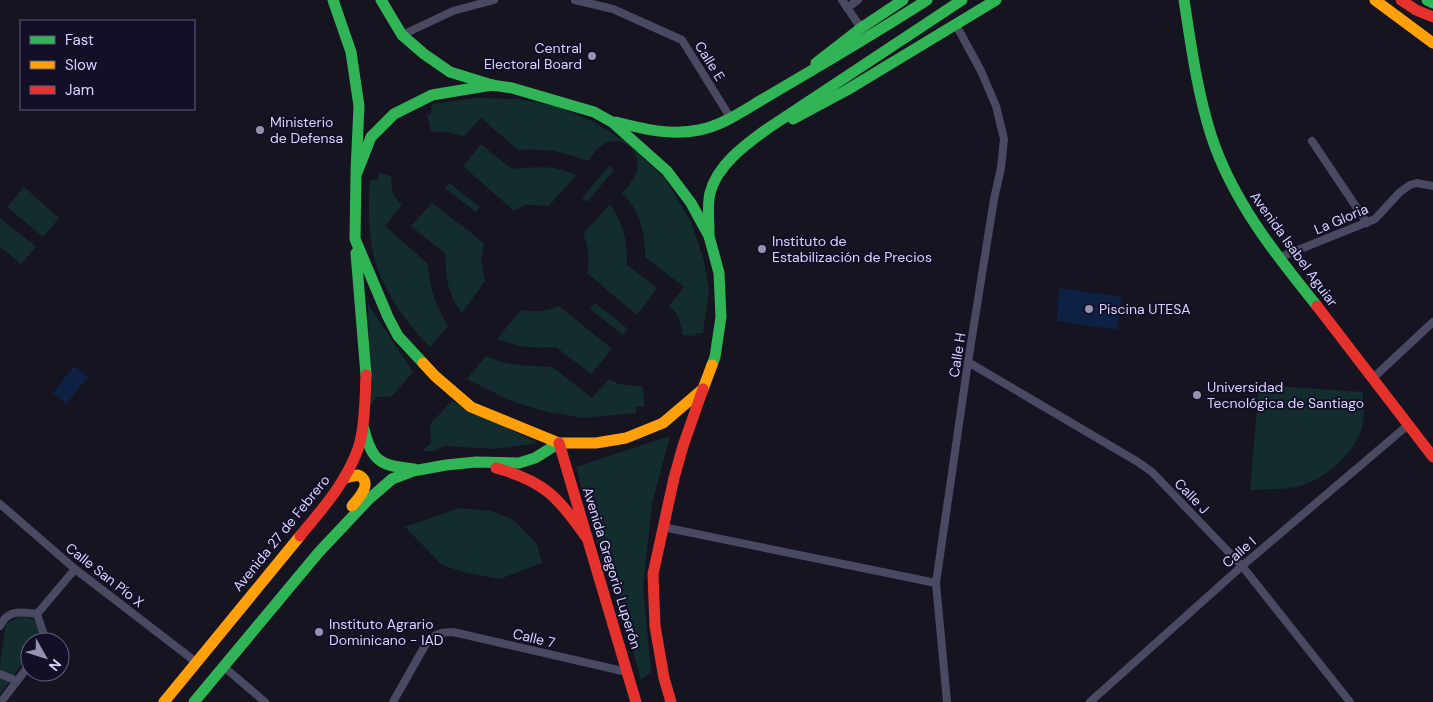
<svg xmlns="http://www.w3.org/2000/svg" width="1433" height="702" font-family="'DM Sans',sans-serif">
<rect width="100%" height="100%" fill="#161421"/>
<g fill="#132c2d">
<path d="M475,98l44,1 40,8 35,15 32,20 39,36 26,44 12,35 6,32 -6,44h-7l-1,3 -12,-1 -5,-20 -9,-9 15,-19 -39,-30c1,-24 -6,-48 -23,-64 5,-6 11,-12 14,-19 8,-20 -12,-41 -32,-30 -7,4 -12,11 -16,17 -26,-10 -43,-13 -70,-11l-37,-32 -17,18 -18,-4h-15l-4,-17 4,-1 1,-10z"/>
<path d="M481,144l31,25c25,-2 41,-4 64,6l-27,31 -24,-1 -11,6 -51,-45z"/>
<polygon points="609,166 614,170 587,202 582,198"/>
<path d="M379,173l12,3 2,19 9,10 -17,21 43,38c2,26 7,39 20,62l-18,21c-22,-22 -44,-52 -54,-83 -8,-23 -8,-60 -6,-84h8z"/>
<polygon points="449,183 480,207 476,212 445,188"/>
<polygon points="24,187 59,218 43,237 7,207"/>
<path d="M432,203l52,40 -3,18 4,20 -23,32c-13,-16 -18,-38 -16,-59l-35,-28z"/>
<path d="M610,204c13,19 18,38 17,61l30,23 -20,27 -50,-42c3,-15 2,-25 -4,-39z"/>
<polygon points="0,218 36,247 21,264 0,247"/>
<polygon points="595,303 628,329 623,335 590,309"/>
<path d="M368,304l45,68 -20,23c-5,3 -11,1 -17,2l-6,10z"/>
<path d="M559,306l53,43 -21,25 -35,-27c-26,1 -35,1 -59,-8l24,-29c14,2 25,2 38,-4z"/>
<polygon points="486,356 501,362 517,365 552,367 592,398 609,379 619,384 643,387 644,407 636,407 636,413 582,418 543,411 511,401 467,379"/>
<path d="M1259,385l104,7c0,11 2,25 -1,35 -6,26 -40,55 -66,60 -15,3 -31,2 -46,3z"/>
<polygon points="452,401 538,443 495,449 444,446 434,451 422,451 431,443 430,424"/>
<polygon points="670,436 652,503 643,588 651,672 641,680 617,595 595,536 576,467"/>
<polygon points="459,508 492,511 515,521 537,544 542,563 500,579 467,573 442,565 405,527"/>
<path d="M22,616l12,4c4,7 8,14 5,22h-9v11l-30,41v-31l6,-39z"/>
</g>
<g fill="#0d2144">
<polygon points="1059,288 1122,297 1117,330 1057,321"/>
<polygon points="74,366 88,377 66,404 53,393"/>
</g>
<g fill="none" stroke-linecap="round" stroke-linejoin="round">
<g stroke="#4a4962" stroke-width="8">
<polyline points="575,0 613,9 682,40 730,117"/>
<polyline points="842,0 861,28"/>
<polyline points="847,8 858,0"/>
<polyline points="402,35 453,11 494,0"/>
<polyline points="1312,141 1367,223"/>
<polyline points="1278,258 1375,219 1400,192 1410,185 1417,183 1433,186"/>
<polyline points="968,362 1138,462 1152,472 1242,566 1350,702"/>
<polyline points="1372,379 1433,322"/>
<polyline points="0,504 75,569 196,662"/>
<polyline points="663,527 936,583"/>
<polyline points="37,614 75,569"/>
<polyline points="37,614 44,635 44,642"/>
<path d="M0,626c8,-17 21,-14 37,-12"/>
<polyline points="224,667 265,702"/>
<polyline points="0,674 17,681"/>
<polyline points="1,702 30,664"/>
<path d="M393,702l34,-60c8,-8 14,-10 26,-10l174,40"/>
<polyline points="947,702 936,583 968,362 994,199 1001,168 1004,139 996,106 981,71 955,23"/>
<polyline points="1090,702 1242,566 1408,425"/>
</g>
<g stroke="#30b455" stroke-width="11">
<polyline points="333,0 351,52 359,106 356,171"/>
<polyline points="381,0 402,35 424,54 450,72 492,85"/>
<path d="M1184,0c7,45 13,91 27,135 21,65 64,119 106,171"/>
<polyline points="1427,0 1433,3"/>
<polyline points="816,63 861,28 903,0"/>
<polyline points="492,85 512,88 594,112 612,122 667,171 691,203 709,236 719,273 721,317 715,357 712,365"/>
<polyline points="793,119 847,90 996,0"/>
<path d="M616,122c27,7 55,14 83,8 26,-5 48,-22 71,-35 53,-31 106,-62 157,-95"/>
<path d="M709,233c0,-13 -2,-27 1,-40 7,-28 35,-48 57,-64l195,-129"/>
<polyline points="356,253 366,375"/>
<polyline points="423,363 398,336 388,317 355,239 356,175 371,137 394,114 432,95 492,85"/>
<path d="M364,429c8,33 17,37 50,40"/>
<polyline points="194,702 319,552 369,499 392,479 413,471 446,465 476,462 519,463 535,458 559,443"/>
</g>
<g stroke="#ff9f0a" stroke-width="11">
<polyline points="1375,0 1433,43"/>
<polyline points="423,363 435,376 471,407 559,443 596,443 626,438 663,423 703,389 712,365"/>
<path d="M344,478l14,-3c16,7 1,23 -6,31"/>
<polyline points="164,702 300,536"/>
</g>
<g stroke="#e5322d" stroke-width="11">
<polyline points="1401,0 1416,10 1433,17"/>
<polyline points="1317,306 1433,457"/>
<polyline points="559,443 636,702"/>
<path d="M496,468c48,13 62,29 90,69"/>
<path d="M300,536c23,-28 45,-52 58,-87 7,-21 7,-52 8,-74"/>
<polyline points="671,702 664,678 655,626 653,574 674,478 683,446 703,389"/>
</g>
</g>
<g fill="#9591b1" stroke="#130f26" stroke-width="2">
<circle cx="592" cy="56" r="5"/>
<circle cx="260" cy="130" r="5"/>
<circle cx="762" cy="249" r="5"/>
<circle cx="1089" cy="309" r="5"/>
<circle cx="1197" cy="395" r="5"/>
<circle cx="319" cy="632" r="5"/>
</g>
<g text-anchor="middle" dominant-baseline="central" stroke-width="4" stroke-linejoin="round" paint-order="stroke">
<g font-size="14" fill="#d9d4ff" stroke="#130f26" text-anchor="start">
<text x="582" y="48" text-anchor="end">Central<tspan x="582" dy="16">Electoral Board</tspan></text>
<text x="270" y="122">Ministerio<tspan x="270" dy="16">de Defensa</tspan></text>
<text x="772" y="241">Instituto de<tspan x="772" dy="16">Estabilización de Precios</tspan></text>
<text x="1099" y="309">Piscina UTESA</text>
<text x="1207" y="387">Universidad<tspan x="1207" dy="16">Tecnológica de Santiago</tspan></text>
<text x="329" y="624">Instituto Agrario<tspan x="329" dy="16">Dominicano - IAD</tspan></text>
</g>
<g font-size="14" fill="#d9d4ff" stroke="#130f26">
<text transform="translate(710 61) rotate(58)">Calle E</text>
<text transform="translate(1341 219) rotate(-23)">La Gloria</text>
<text transform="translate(1294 249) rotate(54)">Avenida Isabel Aguiar</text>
<text transform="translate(957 355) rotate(-81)">Calle H</text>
<text transform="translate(1192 496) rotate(46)">Calle J</text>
<text transform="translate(281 533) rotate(-51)">Avenida 27 de Febrero</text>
<text transform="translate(1239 552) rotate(-41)">Calle I</text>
<text transform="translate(612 568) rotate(73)">Avenida Gregorio Luperón</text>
<text transform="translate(105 575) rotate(38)">Calle San Pío X</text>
<text transform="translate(534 638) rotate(13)">Calle 7</text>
</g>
</g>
<rect x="20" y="20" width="175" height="90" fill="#130f26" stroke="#625e7d"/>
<rect x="30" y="36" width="25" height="8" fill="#30b455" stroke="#625e7d"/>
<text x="65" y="45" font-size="15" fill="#d9d4ff">Fast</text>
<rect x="30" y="61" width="25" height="8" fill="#ff9f0a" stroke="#625e7d"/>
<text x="65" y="70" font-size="15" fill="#d9d4ff">Slow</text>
<rect x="30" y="86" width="25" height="8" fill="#e5322d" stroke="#625e7d"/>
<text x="65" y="95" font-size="15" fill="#d9d4ff">Jam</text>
<g transform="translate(45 657) rotate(129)"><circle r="24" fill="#130f26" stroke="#625e7d"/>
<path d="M0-4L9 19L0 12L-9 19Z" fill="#9591b1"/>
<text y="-8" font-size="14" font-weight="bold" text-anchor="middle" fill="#d9d4ff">N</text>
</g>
</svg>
